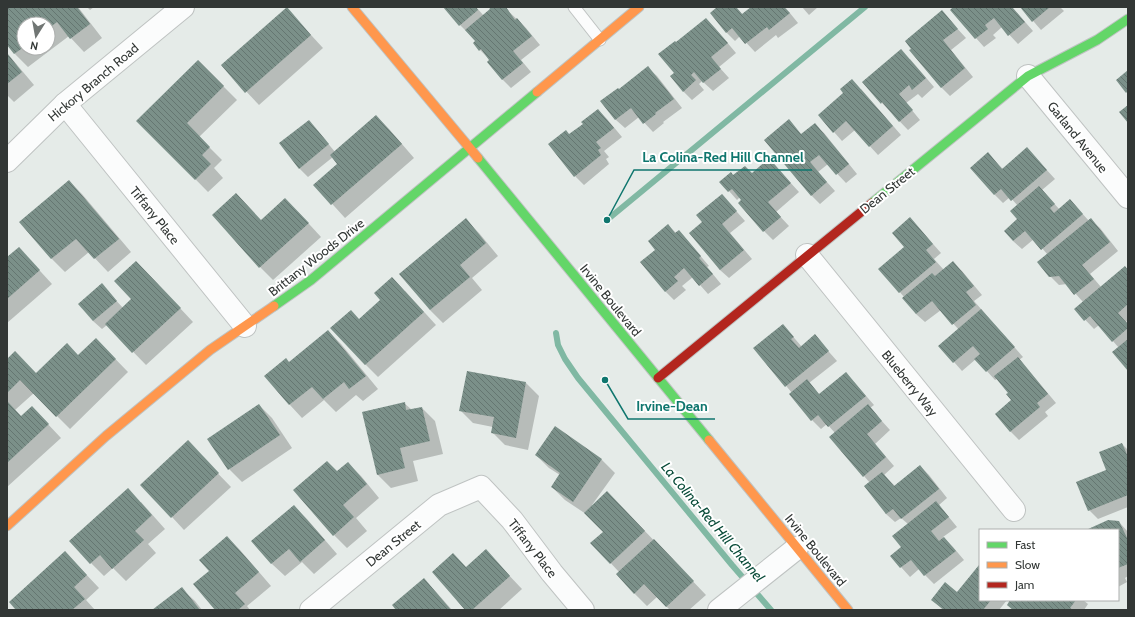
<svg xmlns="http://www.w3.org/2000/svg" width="1135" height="617" font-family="Cabin,sans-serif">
<defs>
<pattern id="building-back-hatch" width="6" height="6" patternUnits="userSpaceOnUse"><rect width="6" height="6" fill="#7b9089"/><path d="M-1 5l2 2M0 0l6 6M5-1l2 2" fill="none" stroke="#657671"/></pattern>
</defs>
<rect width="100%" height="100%" fill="#e5ebe8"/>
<g fill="#0003" fill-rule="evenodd">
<path d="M9,7h46l1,1 1,-1h21l24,31 -18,14 -15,-16 -41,31 -13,-13 -8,-11v-34zM24,24h24v24h-24z"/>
<polygon points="87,7 94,7 90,10"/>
<polygon points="446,7 476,7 484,16 492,9 491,7 504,7 526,28 540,45 521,60 531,72 511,88 502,79 490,60 474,44 477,42 460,25"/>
<polygon points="719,7 736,7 743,15 752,7 785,7 798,23 778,38 776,35 755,52 740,36 735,41 726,32"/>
<polygon points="802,7 818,7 809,15"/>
<polygon points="955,7 1012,7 1033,31 1018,44 1002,27 993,35 996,38 984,47 951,10"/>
<polygon points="1021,7 1060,7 1064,11 1041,30"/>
<polygon points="287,9 323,48 259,105 222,66"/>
<polygon points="942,12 966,38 951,50 973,77 950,96 941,87"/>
<polygon points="706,19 715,28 736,53 719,67 729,78 713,91 702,81 699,84 704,90 692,100 683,91 675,73 676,44"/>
<polygon points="7,53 34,85 14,102 7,95"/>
<polygon points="910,59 934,87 922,98 918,94 906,103 920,120 908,130 882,103 864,82"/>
<polygon points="198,61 237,100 199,137 222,160 214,168 223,178 208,192 138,121"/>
<polygon points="648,68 657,76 682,108 663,122 664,123 653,132 639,117 625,128 616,120 602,101 619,90"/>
<polygon points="861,89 901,135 878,155 855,130 842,141 834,132"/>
<polygon points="598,110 607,119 622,137 604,151 609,157 606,159 609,164 584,185 575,176 570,136 584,124"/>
<polygon points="376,116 389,129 414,158 345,218 315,185 339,164 333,157 308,177 299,168 308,121 317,130 335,152"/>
<polygon points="815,125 824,133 857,174 846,183 828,164 818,172 835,191 820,204 811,195 797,130 802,135"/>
<polygon points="988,154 1003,169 1035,157 1055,179 1042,190 1060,210 1070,200 1089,221 1091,220 1100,228 1118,251 1090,274 1101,287 1128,271 1128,320 1126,322 1128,324 1128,370 1119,348 1099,325 1094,329 1075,309 1083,302 1067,284 1059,285 1050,276 1048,255 1034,239 1022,249 1013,241 1018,219 1018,206 1010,197 1003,203 994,194"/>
<polygon points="777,168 799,192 776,212 789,226 773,240 764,231 740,197 737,200 729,191 733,176 752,174"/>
<polygon points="69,181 82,194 131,252 108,272 89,252 65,272 52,259 21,222"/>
<polygon points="730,204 745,221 730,233 752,259 729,278 720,270 690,233"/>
<polygon points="298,212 321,237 273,280 260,267 261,220"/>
<polygon points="910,218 941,253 934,259 944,270 953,263 962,271 982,295 974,301 1023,357 1019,360 1026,367 1056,403 1045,412 1048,416 1019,440 1010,431 1013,400 1009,393 997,379 995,380 976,359 962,371 954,362 959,330 941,310 925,322 916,314 904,297 880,269 905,247"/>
<polygon points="466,220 479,233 498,256 472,278 482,290 443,323 430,310"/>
<polygon points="668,225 676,233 679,231 687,240 709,266 707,267 721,284 708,294 693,277 682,286 686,290 674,300 665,291 656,250"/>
<polygon points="19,248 52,284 7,323 7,259"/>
<polygon points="149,275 193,322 146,365 107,325 102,329 93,321 102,285 123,308 132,299"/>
<polygon points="405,291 436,325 378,377 365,364 359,320"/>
<polygon points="783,325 802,347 815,336 837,361 809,383 820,395 854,382 874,405 870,408 890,430 875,444 894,466 884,475 895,486 920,466 929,475 947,498 939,505 957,527 943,537 953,547 964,560 934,584 919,569 910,577 891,556 903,547 908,524 901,518 895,522 886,514 870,483 864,476 835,433 827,424 821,429 812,420 792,393 755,348"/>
<polygon points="328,331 341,344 378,389 363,401 356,395 336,412 324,400 302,418 290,405 266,376 289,363"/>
<polygon points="96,339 128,372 70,429 34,393 15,410 22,417 45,421 61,438 7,487 7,360 36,375 79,356"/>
<polygon points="526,383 539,396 528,450 505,445 492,432 493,427 473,423 460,410"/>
<polygon points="404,403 412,410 422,408 435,421 443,454 413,461 418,481 391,488 378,475 364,412"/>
<polygon points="259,405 272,418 292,448 242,482 229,469"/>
<polygon points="555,428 602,460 615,473 592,505 620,505 706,595 689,610 670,610 657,597 647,606 634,593 619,572 592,543 604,532 586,514 565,500 552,487 560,475 549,468 536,455"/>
<polygon points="1122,444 1128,450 1128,507 1098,519 1089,510 1107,471"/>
<polygon points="200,455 231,487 184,530 172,517"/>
<polygon points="348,463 361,476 379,498 356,518 367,531 347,548 334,535 337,472"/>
<polygon points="141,502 165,529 148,544 156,553 126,581 113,568 104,576 91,563"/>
<polygon points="294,506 307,519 337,554 314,574 302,562 285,576 272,564 253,541"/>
<polygon points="1119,522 1128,532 1128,576 1125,578 1127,582 1118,587 1118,530 1089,530"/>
<polygon points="227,537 240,550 271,586 247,606 250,610 216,610 210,571"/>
<polygon points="486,551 522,589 499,610 467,610 467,568"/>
<polygon points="65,552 99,588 86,600 95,610 17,610"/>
<polygon points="980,567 980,600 1007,600 999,610 943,610 933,600 958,594"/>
<polygon points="424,580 437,593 452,610 398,610"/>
<polygon points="182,589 195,601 202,610 154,610"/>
<polygon points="1012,600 1083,600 1088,604 1084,610 1013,610 1008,605"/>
</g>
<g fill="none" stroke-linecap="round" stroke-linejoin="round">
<g stroke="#80b8a3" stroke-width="6">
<polyline points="607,220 865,7"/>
<polyline points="556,333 558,345 565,359 578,378 732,565 771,610"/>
</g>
</g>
<g fill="url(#building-back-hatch)">
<polygon points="7,7 53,7 54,8 56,7 77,7 90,24 70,39 57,22 48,29 48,24 24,24 24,47 14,54 7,45"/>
<polygon points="287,7 311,35 245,93 221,65"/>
<polygon points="443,7 476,7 478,10 459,26"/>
<polygon points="489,7 506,7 515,20 517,18 532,36 513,51 523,63 502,80 487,62 489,60 481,49 479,51 473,43 475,41 465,30 490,9"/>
<polygon points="717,7 736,7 742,14 751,7 784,7 790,13 769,30 767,27 745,44 732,28 726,33 710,13"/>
<polygon points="953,7 1012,7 1025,22 1008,36 994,18 985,25 988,29 975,39 950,10"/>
<polygon points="1020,7 1050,7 1032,22"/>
<polygon points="942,10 958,29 943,40 965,68 941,88 909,50 911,49 905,41"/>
<polygon points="706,18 728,43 711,57 721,69 703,83 694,72 691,75 696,80 683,92 670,76 674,73 658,54 675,41 676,42"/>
<polygon points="901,49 926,78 912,90 909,85 899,94 913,110 899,122 882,102 881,104 862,82"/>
<polygon points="7,53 22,72 7,84"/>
<polygon points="198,60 224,86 187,123 210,147 202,155 211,164 195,180 136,121"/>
<polygon points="648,66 674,99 655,113 656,114 643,124 631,108 615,120 600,101 618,88 619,89"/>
<polygon points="1128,70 1128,91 1126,93 1116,80"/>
<polygon points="852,79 893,126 869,147 846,121 833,133 818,115 843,93 840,89"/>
<polygon points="1128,105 1128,123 1119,112"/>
<polygon points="598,109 614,128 596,142 601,148 598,150 601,155 574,177 548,144 566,130 569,134 583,124 581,122"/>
<polygon points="376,115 402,144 331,205 313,185 337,164 330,155"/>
<polygon points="789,119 801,134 815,123 849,164 836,175 819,155 810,162 827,182 811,196 764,140"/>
<polygon points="309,120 329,144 299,169 279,143"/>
<polygon points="1027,147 1047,170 1011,201 1001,189 994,195 970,168 988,152 1002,169"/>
<polygon points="769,158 791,183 768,202 781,217 763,232 738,203 741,200 732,189 728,192 719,182 731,172 733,175 745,166 752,173"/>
<polygon points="69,180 119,239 94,259 76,239 51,259 19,222"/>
<polygon points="1039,186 1055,204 1050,208 1054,213 1070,199 1083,214 1041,250 1025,231 1013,241 1004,231 1017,219 1010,211"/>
<polygon points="236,193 261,220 285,198 309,223 259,268 212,215"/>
<polygon points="722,194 737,211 722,224 744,250 720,270 689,233 702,222 696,215"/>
<polygon points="910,217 933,244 926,250 936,262 899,293 878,269 904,247 892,233"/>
<polygon points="466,218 486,243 460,265 470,277 430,310 399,274"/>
<polygon points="1091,218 1110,242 1082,265 1094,279 1074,295 1059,276 1049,277 1037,262"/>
<polygon points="668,224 675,233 679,230 701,256 699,258 713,274 699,286 684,268 674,277 678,281 665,292 640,262 655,250 648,241"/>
<polygon points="19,247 40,270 7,299 7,257"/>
<polygon points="136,261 181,308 132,353 105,324 131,299 114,281"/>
<polygon points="953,261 974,286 966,292 976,305 952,325 932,301 916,314 902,298 932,273 935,276"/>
<polygon points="1125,266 1128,270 1128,304 1118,313 1128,324 1128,328 1112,342 1090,316 1084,321 1074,309"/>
<polygon points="392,277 424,312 365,365 330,328 351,310 359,319 380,300 374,293"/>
<polygon points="102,283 117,301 93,321 78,304"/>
<polygon points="981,309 1015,347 986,372 974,359 980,354 973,346 953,363 938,346"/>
<polygon points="783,324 794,337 791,339 799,348 815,334 829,351 785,387 753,348"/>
<polygon points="328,330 366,376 349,389 344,382 323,399 312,387 289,405 264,376 286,358 289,362"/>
<polygon points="96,338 116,359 56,417 20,380 7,393 7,359 15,351 36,373 67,343 78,355"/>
<polygon points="1128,339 1128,371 1112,352"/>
<polygon points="1018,357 1048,394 1037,403 1040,407 1010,432 995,414 1011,400 1006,394 1008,393 994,376"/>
<polygon points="467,371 526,382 516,438 491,433 494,417 459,411"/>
<polygon points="846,372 866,396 828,427 818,415 811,421 789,394 807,379 819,394"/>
<polygon points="8,402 21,416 32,406 49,424 7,463 7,403"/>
<polygon points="405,402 406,410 422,407 430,441 400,448 405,468 377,475 362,412"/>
<polygon points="259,404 280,435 228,470 207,439"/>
<polygon points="868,404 882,421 867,434 886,457 863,477 829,437"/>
<polygon points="555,426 602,459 573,502 551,487 560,473 535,455"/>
<polygon points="188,440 219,473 171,518 140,485"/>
<polygon points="1122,443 1128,457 1128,495 1088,511 1076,482 1106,470 1099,452"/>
<polygon points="327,461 337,471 348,462 367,484 343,505 354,517 333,536 293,490"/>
<polygon points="920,465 939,489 901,519 893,509 886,514 864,486 882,472 894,486"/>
<polygon points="128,488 152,515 135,531 144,540 112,569 100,555 90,564 69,541"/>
<polygon points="607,491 645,531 610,564 590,543 603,532 584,513"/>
<polygon points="936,501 949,517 931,531 939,541 944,537 956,551 924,576 911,560 900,568 890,556 901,547 892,536"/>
<polygon points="294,505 325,540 300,562 289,549 271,564 251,541"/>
<polygon points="1108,520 1119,521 1128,540 1128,564 1118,568 1118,530 1086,530"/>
<polygon points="227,536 259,572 235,593 245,604 238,610 215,610 193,584 209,571 199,560"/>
<polygon points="654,539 694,581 666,607 644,584 634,594 616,574"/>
<polygon points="486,549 510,576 472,610 465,610 432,572 453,553 466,567"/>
<polygon points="65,551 87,575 74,587 85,599 72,610 16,610 9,602"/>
<polygon points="979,565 980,566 980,600 991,600 983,610 944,610 931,600 945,582 957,592"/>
<polygon points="424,578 451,610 396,610 392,605"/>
<polygon points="182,587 200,610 152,610"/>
<polygon points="1010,600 1076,600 1070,608 1073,610 1013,610 1007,605"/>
</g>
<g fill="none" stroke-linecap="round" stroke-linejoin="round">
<g stroke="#bfc3c2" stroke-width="13">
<polyline id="lane" points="574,7 600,40"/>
</g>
<g stroke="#bfc3c2" stroke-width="24">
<g id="street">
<polyline points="1028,76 1128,197"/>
<polyline points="65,104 245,326"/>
<polyline points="7,161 65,104 183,7"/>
<polyline points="807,255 1014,510"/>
<polyline points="311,610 439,505 481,487 512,520 552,573 583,610"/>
<polyline points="719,610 797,548"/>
</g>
</g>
<g stroke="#bfc3c2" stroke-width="11">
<g id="fast">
<polyline points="478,158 709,440"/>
<polyline points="872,203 1028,76 1097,40 1128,19"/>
<polyline points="274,306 311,280 537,92"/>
</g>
</g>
<g stroke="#bfc3c2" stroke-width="11">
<g id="slow">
<polyline points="352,7 478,158"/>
<polyline points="537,92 639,7"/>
<polyline points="709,440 848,610"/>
<polyline points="7,526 106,436 210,350 274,306"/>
</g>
</g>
<g stroke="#bfc3c2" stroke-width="11">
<polyline id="jam" points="658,378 872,203"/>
</g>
<use href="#lane" stroke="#fbfcfc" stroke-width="11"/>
<use href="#street" stroke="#fbfcfc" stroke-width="22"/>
<use href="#fast" stroke="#63d668" stroke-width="9"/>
<use href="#slow" stroke="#ff974d" stroke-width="9"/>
<use href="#jam" stroke="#b3261e" stroke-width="9"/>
</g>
<g text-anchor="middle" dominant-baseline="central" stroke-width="4" stroke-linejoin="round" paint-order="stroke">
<g font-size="13" fill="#323735" stroke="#fff">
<text transform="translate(93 82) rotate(-40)">Hickory Branch Road</text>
<text transform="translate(1078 137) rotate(51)">Garland Avenue</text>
<text transform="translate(887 190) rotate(-39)">Dean Street</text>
<text transform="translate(155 215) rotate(51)">Tiffany Place</text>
<text transform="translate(316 257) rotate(-38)">Brittany Woods Drive</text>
<text transform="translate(611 300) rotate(51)">Irvine Boulevard</text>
<text transform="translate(910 383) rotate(51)">Blueberry Way</text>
<text transform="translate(393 543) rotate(-39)">Dean Street</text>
<text transform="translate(533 548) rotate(52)">Tiffany Place</text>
<text transform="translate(816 550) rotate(51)">Irvine Boulevard</text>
</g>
<g font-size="14" font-style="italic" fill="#084b38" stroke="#fff">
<text transform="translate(713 522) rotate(50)">La Colina-Red Hill Channel</text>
</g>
</g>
<path fill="none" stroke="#0f766e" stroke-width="1.5" d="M607 220L634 170H812M605 380L628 419H715"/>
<g fill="#0f766e" stroke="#fff" stroke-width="1.5">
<circle cx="607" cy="220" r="4"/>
<circle cx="605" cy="380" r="4"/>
</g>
<g font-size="14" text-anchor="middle" font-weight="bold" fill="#0f766e" stroke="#fff" stroke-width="4" stroke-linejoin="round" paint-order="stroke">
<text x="723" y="162">La Colina-Red Hill Channel</text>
<text x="672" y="411">Irvine-Dean</text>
</g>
<rect width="1135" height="617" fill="none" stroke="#323735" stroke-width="16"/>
<rect x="979" y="529" width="140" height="72" fill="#ffffff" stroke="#adafae"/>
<rect x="987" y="542" width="20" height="6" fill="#63d668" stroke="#adafae"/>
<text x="1015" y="549" font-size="12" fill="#323735">Fast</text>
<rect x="987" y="562" width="20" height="6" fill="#ff974d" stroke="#adafae"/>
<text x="1015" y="569" font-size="12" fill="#323735">Slow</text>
<rect x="987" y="582" width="20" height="6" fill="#b3261e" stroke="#adafae"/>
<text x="1015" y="589" font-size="12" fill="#323735">Jam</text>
<g transform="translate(36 36) rotate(191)"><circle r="19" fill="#ffffff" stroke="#adafae"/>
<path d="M0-3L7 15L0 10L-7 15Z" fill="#717674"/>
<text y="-6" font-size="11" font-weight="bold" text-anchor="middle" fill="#323735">N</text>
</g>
</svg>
